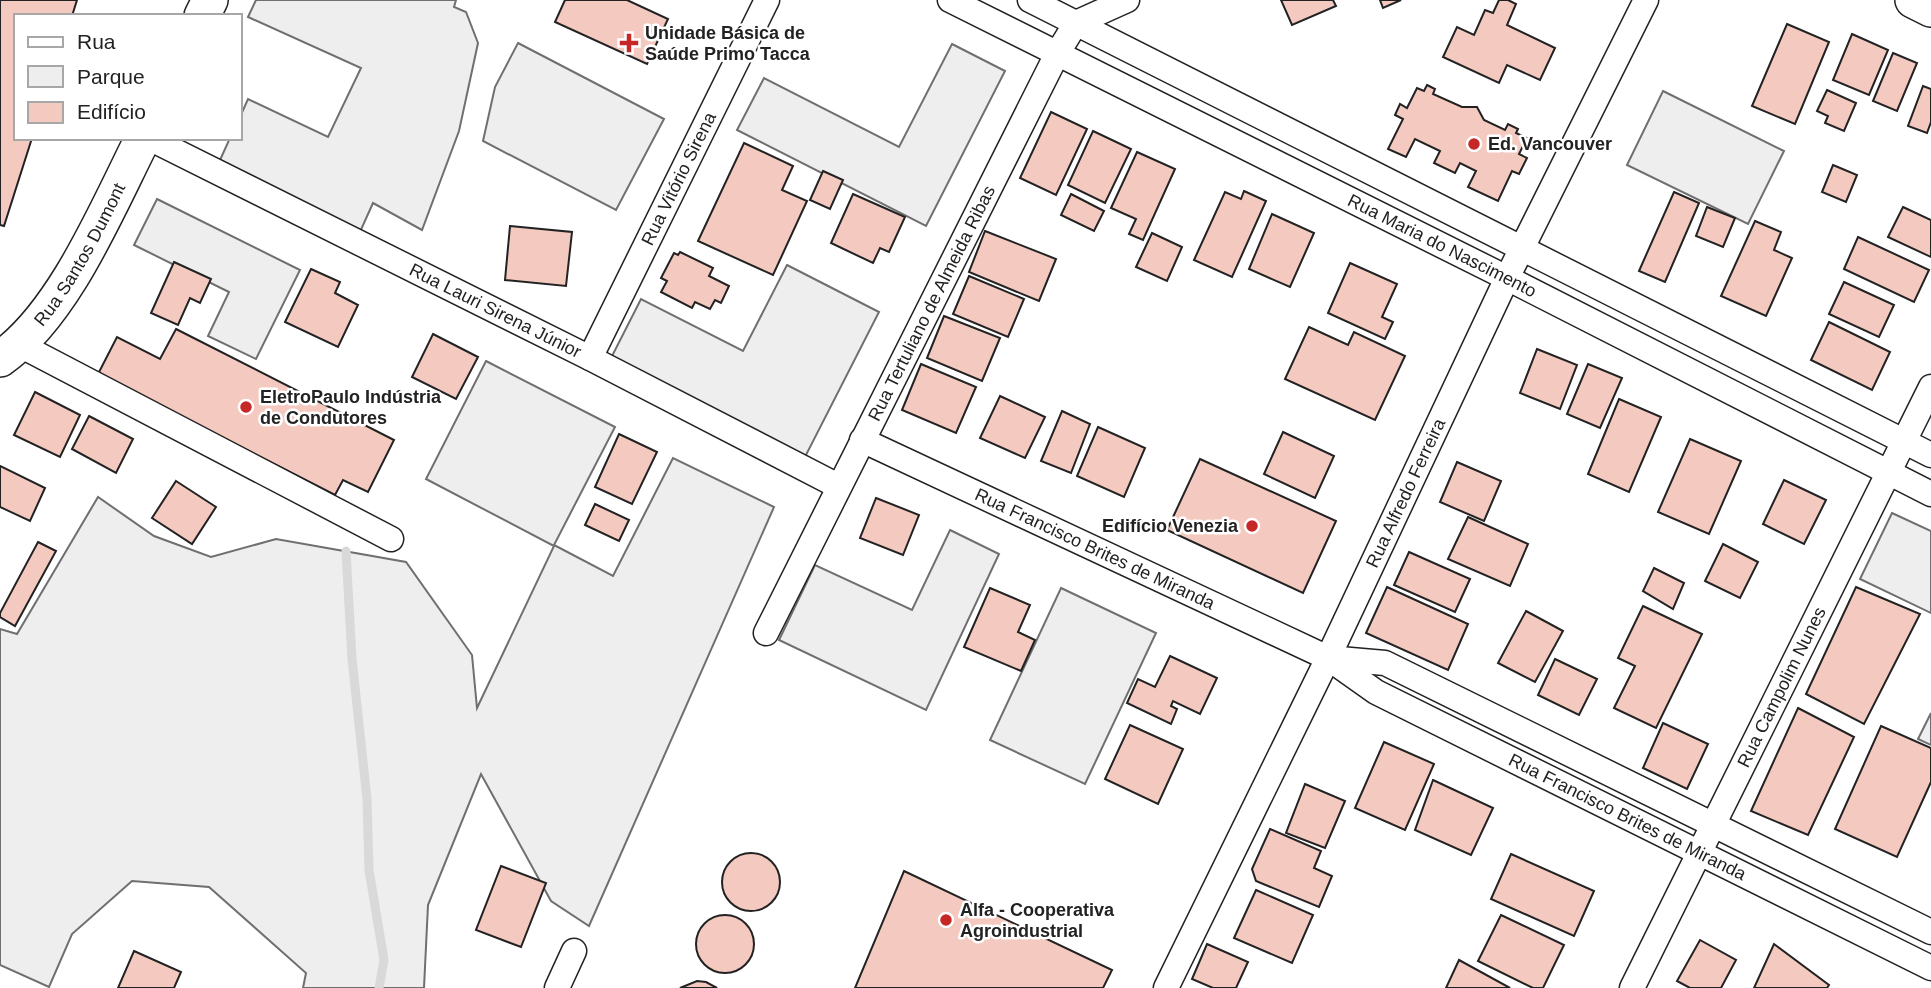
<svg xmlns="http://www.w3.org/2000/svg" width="1931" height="988" font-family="Arial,sans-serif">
<rect width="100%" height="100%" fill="#fff"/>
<g fill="#eee" stroke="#6f6f6f" stroke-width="2">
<polygon points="256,0 456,0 454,7 466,12 478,43 459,131 422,230 373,203 360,232 220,160 230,138 240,138 240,117 248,99 328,137 361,68 248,17"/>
<polygon points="518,43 664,119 616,210 483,141 495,87"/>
<polygon points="952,44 1005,71 926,226 737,130 764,78 899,147"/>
<polygon points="1663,91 1784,151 1748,224 1627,165"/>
<polygon points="157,199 300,270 256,359 208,336 229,292 134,245"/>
<polygon points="787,265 879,312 805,457 611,358 641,299 743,351"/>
<polygon points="486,361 615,427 554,545 613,576 673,458 774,507 589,926 551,901 481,774 428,905 424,988 303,988 306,973 209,887 132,881 72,934 49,987 0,965 0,629 17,634 98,497 154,536 211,557 276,539 406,562 472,655 477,708 554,546 426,479"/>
<polygon points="1892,513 1931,531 1931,613 1860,579"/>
<polygon points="950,530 999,554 926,710 779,640 815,565 912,610"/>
<polygon points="1061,588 1156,633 1085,784 990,740"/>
<polygon points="1931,713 1931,745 1918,739"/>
</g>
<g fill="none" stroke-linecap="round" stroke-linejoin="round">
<polyline stroke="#d9d9d9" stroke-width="9" points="346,551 352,659 367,799 369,870 384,960 379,988"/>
</g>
<g fill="#f3c9c0" stroke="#222" stroke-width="2">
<polygon points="0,0 77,0 72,16 16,16 16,138 32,138 4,226 0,225"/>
<polygon points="565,0 627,0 668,19 647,64 555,22"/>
<polygon points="1281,0 1333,0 1336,6 1292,25"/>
<polygon points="1380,0 1401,0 1383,8"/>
<polygon points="1499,0 1508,0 1516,4 1507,25 1555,48 1540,80 1507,65 1499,83 1443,57 1457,27 1474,35 1485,10 1493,13"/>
<polygon points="1787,24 1829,42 1795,124 1752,106"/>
<polygon points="1852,34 1888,50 1869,95 1833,80"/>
<polygon points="1893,53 1917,63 1897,111 1873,101"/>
<polygon points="1427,85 1435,89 1433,94 1462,107 1477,107 1484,120 1505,130 1508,124 1518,129 1516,133 1527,138 1519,154 1527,158 1519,174 1512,171 1498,201 1468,187 1476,171 1460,163 1455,173 1434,163 1440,151 1415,139 1406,157 1388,149 1403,119 1395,115 1400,104 1407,108 1417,88 1424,91"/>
<polygon points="1923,86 1931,89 1931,122 1927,133 1908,126"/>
<polygon points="1827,90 1856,103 1844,131 1825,123 1828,116 1817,111"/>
<polygon points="1051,112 1087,129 1056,195 1020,178"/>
<polygon points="1093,131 1131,149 1105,203 1068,185"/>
<polygon points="744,143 793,166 782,190 807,201 773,275 698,241"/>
<polygon points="1137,152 1175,169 1143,240 1129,234 1136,219 1111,208"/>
<polygon points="1833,165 1857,175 1846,202 1822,192"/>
<polygon points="823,171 843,180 830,209 810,200"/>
<polygon points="1244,191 1266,201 1232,277 1194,260 1225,192 1241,199"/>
<polygon points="1674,192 1699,203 1665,282 1639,271"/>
<polygon points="853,194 905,217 889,252 880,248 873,263 831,243"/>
<polygon points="1071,194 1104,211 1094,231 1061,215"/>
<polygon points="1707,207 1735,218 1723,247 1696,236"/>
<polygon points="1903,207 1931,220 1931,257 1888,237"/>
<polygon points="1272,214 1314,233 1290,287 1249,269"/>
<polygon points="1755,221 1781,232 1774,250 1792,258 1766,316 1721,296"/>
<polygon points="510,226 572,232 566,286 505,280"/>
<polygon points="985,231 1056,259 1039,301 969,272"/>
<polygon points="1152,233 1182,247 1167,281 1136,267"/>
<polygon points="1858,237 1929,270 1914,302 1844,269"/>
<polygon points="680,252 713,268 709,276 729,286 721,303 715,300 710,309 695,302 692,308 661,292 667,281 661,278 674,253 678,255"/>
<polygon points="174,262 211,279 200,303 190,298 178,325 151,313"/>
<polygon points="1350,263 1397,284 1382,317 1393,322 1385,339 1328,313"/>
<polygon points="311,269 340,282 335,293 358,305 338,347 285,322"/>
<polygon points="969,276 1024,299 1008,337 953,314"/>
<polygon points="1844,282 1894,305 1879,337 1829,314"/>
<polygon points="944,316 1000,338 982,381 927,358"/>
<polygon points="1829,322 1890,352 1872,390 1811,360"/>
<polygon points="1309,327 1348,345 1354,332 1405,356 1375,420 1285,379"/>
<polygon points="176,329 394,440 368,492 343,480 335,495 98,374 117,337 160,359"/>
<polygon points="433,334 478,357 456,399 412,377"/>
<polygon points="1537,349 1577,365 1560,409 1520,393"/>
<polygon points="921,364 976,387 956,433 902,410"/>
<polygon points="1588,364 1622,378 1600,428 1567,414"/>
<polygon points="35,392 80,415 60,457 14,435"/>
<polygon points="1000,396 1045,417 1025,458 980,438"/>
<polygon points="1619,399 1661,417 1629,492 1588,474"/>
<polygon points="1062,411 1090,424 1071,473 1041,461"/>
<polygon points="89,416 133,439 116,473 72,449"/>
<polygon points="1098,427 1145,448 1124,497 1077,476"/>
<polygon points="1283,432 1334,456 1315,498 1264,474"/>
<polygon points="619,434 657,452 632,504 595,487"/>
<polygon points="1690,439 1741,461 1709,534 1658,512"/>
<polygon points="1200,459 1336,521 1303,593 1167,530"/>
<polygon points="1457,462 1501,481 1484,521 1440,502"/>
<polygon points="0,466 45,488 30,521 0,507"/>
<polygon points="1784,480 1826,500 1804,544 1763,524"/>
<polygon points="176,481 216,507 192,544 152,518"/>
<polygon points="876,498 919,515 903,555 860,538"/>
<polygon points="595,504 629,520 619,541 585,525"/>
<polygon points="1468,517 1528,544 1510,586 1448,559"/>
<polygon points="38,542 56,551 15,626 0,617 0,613"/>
<polygon points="1723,544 1758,562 1740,598 1705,581"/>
<polygon points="1409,552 1470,579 1455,612 1394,585"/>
<polygon points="1654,568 1684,583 1673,609 1643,591"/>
<polygon points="1387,587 1468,624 1448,670 1366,633"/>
<polygon points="1856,587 1920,614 1864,724 1806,694"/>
<polygon points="990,588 1030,605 1018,632 1035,640 1021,671 964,647"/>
<polygon points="1643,606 1702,634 1656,728 1614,708 1635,666 1618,658"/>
<polygon points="1526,611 1563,631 1535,682 1498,663"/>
<polygon points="1170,656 1217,678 1200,714 1173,701 1171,706 1177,709 1171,724 1127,703 1138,679 1155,687"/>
<polygon points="1555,659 1597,679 1579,715 1538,695"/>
<polygon points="1798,708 1854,737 1808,835 1751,811"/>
<polygon points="1663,723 1708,744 1687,789 1643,768"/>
<polygon points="1130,725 1183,749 1158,804 1105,779"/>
<polygon points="1881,726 1931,748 1931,782 1897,857 1835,829"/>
<polygon points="1384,742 1434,764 1405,830 1355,808"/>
<polygon points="1433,780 1493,808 1471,855 1415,830"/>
<polygon points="1305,784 1345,801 1325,848 1286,833"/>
<polygon points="1270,829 1321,851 1314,868 1332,876 1319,907 1256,881 1252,869"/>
<circle cx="751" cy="882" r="29"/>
<polygon points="1511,854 1594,891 1574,936 1491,899"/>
<polygon points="501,866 546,883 521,947 476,930"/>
<polygon points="904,871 1112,970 1103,988 855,988"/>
<polygon points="1256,890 1313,915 1292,963 1234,938"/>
<circle cx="725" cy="944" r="29"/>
<polygon points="1501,915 1564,945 1543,988 1533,988 1478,961"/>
<polygon points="1700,940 1736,960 1721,988 1690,988 1677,981"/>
<polygon points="1207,944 1248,962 1236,988 1213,988 1192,979"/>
<polygon points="1774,944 1829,985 1827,988 1754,988"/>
<polygon points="134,951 181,972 174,988 118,988"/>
<polygon points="1459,960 1510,988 1446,988"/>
<polygon points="697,981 706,982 717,988 680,988"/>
</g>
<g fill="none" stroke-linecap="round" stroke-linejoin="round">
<g stroke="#222" stroke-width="27">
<g id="street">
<path id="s1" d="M950,0l557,278 424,216"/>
<polyline points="1030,0 1931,455"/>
<path id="s2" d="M149,138l441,220 248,128"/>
<polyline points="20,345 391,539"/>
<path id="s3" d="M590,358l177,-358"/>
<path id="s4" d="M862,440l466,218 48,34 555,276"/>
<path id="s5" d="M766,633l291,-579 19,-31 51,-23"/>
<polyline points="1328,658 1385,663 1931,932"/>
<polyline points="557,988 574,951"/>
<path id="s6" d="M1166,988l162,-330 179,-380 139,-278"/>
<path id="s7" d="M1632,988l299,-601"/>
</g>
</g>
<g stroke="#222" stroke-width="38">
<g id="secondary">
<polyline points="1913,0 1931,9"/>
<polyline points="202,16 210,0"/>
<path id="s8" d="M0,359c64,-44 108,-152 143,-221"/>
</g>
</g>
<use href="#street" stroke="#fff" stroke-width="24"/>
<use href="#secondary" stroke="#fff" stroke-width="35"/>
</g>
<g fill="#c62828" stroke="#fff" stroke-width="2.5">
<path d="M625.5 32.5h7v7h7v7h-7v7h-7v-7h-7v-7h7z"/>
<circle cx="1474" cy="144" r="7"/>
<circle cx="246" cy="407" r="7"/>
<circle cx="1252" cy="526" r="7"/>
<circle cx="946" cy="920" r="7"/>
</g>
<g text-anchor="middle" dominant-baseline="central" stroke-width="5" stroke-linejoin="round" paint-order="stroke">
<g font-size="18" font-weight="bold" fill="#222" stroke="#fff" text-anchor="start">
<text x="645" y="33">Unidade Básica de<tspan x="645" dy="21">Saúde Primo Tacca</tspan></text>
<text x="1488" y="144">Ed. Vancouver</text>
<text x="260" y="397">EletroPaulo Indústria<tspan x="260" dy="21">de Condutores</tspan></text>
<text x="1238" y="526" text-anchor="end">Edifício Venezia</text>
<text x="960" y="910">Alfa - Cooperativa<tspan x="960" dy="21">Agroindustrial</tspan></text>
</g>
<g font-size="18" fill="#222" stroke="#fff">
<text stroke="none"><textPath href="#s3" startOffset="200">Rua Vitório Sirena</textPath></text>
<text stroke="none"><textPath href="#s1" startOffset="550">Rua Maria do Nascimento</textPath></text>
<text stroke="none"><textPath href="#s8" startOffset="133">Rua Santos Dumont</textPath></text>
<text stroke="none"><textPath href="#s5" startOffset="369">Rua Tertuliano de Almeida Ribas</textPath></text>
<text stroke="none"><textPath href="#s2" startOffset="387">Rua Lauri Sirena Júnior</textPath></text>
<text stroke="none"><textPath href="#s6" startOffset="550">Rua Alfredo Ferreira</textPath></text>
<text stroke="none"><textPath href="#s4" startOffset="257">Rua Francisco Brites de Miranda</textPath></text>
<text stroke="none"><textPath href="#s7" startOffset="336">Rua Campolim Nunes</textPath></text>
<text stroke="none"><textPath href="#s4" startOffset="854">Rua Francisco Brites de Miranda</textPath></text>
</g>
</g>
<rect x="14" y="14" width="228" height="126" fill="#ffffff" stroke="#a7a7a7" stroke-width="2"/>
<rect x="28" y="37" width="35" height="10" fill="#ffffff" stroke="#a7a7a7" stroke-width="2"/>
<text x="77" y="49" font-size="21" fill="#222222">Rua</text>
<rect x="28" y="66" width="35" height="21" fill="#eeeeee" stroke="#a7a7a7" stroke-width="2"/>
<text x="77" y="84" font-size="21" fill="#222222">Parque</text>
<rect x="28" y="102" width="35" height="21" fill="#f3c9c0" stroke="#a7a7a7" stroke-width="2"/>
<text x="77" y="119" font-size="21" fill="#222222">Edifício</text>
</svg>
